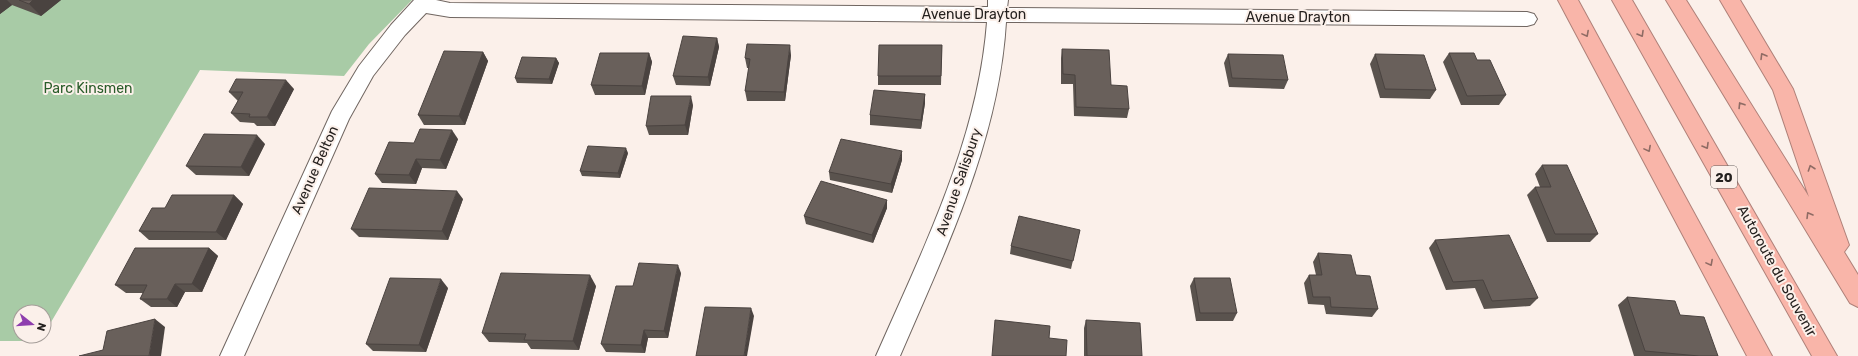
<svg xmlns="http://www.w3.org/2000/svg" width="1858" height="356" font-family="Rubik,sans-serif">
<rect width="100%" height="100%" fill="#fbf0ea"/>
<polygon fill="#a8cba6" points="0,0 412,0 369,44 344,76 200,70 44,334 44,312 20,312 20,336 43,336 40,341 0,341"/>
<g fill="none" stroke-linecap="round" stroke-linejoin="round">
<g stroke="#706661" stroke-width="2">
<path id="minor" d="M414,0h22l14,3 538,4v-7h20l-1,8 520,4 7,2 3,5 -3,5 -7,2 -521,-4c-7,118 -60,227 -106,334h-24c47,-107 102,-216 111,-334l-537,-5 -24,-4 -21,22 -32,41 -24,43 -105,237h-24l112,-245 27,-45 32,-41z"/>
</g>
<g stroke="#af8179" stroke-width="2">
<g id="motorway">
<polygon points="1558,0 1578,0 1772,356 1747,356"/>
<polygon points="1612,0 1632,0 1837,356 1812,356"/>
<polygon points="1666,0 1686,0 1809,197 1773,90 1720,0 1740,0 1793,89 1849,245 1844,252 1858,275 1858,307 1850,303"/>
</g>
</g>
<use href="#minor" fill="#fff" fill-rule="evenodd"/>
<use href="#motorway" fill="#f9b5a9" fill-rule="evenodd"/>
</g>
<g fill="#5a534e">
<polygon points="0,0 61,0 41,16 12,5 0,14"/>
<polygon points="717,38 719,47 710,86 676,85 673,76"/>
<polygon points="942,45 941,85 878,85 878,76"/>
<polygon points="1062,49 1111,85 1129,109 1127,118 1074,116 1073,84 1061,84 1061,58"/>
<polygon points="483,52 488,61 465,125 424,125 418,115"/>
<polygon points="649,53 652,62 645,95 595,95 591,85"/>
<polygon points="1449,53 1477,60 1506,95 1499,105 1461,105 1443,62"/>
<polygon points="1228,54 1288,80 1284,89 1229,87 1224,63"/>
<polygon points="1375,54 1436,90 1430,99 1380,98 1370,64"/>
<polygon points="791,55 785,101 747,101 745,91 749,68 747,68 745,58"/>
<polygon points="556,58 559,63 552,84 517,83 515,78"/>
<polygon points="294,89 275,126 257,126 254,123 240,122 231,113 238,101 229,92"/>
<polygon points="925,94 925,103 921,129 870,125 870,115"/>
<polygon points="693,105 688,135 649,135 646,126"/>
<polygon points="458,139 446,169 422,168 416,184 382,183 375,174 414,143"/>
<polygon points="265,144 249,176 196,175 186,166"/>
<polygon points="628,153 620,178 582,176 580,171"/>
<polygon points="902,160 892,193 830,180 829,172"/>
<polygon points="1542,165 1598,234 1590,242 1547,242 1527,195 1535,187 1540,187 1535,174"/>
<polygon points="234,195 243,204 226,240 149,240 139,231 165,208"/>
<polygon points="463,199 448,240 359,237 351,229"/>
<polygon points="887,200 887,208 873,243 806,224 804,216"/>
<polygon points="1080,230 1071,269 1010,254 1011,246"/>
<polygon points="1435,240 1538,298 1530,306 1484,309 1475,288 1446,290 1429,248"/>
<polygon points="209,248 218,256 202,292 185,292 177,307 151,307 140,299 143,293 126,293 115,285"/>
<polygon points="1318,253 1356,275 1378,309 1372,317 1326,314 1324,305 1308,304 1304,283 1309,275 1316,275 1313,262"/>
<polygon points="681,273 668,338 648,338 645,353 606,352 601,344 633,286"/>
<polygon points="1194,278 1237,313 1233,321 1196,321 1190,286"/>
<polygon points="596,286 579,350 531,349 527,343 489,342 482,333"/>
<polygon points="448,288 426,352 373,351 366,344"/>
<polygon points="1627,297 1680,315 1718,356 1634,356 1618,305"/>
<polygon points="1086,320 1142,356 1084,356 1084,328"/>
</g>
<g fill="#4a4340">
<polygon points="0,0 7,0 12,5 0,14"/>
<polygon points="33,0 61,0 41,16 29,4"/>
<polygon points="717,38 719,47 710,86 708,77"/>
<polygon points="790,45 791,55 785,101 784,92"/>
<polygon points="483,52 488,61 465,125 459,116"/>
<polygon points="649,53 652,62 645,95 642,86"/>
<polygon points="556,58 559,63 552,84 549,79"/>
<polygon points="286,80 294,89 275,126 267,117"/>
<polygon points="925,94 925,103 921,129 921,120"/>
<polygon points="691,96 693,105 688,135 685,125"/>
<polygon points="452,130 458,139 446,169 440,160"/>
<polygon points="257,135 265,144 249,176 241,167"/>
<polygon points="626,148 628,153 620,178 618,173"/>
<polygon points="902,151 902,160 892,193 891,184"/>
<polygon points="416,159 422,168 416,184 409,175"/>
<polygon points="457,191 463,199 448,240 442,231"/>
<polygon points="234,195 243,204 226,240 216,232"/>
<polygon points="887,200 887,208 873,243 872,235"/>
<polygon points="209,248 218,256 202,292 192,284"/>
<polygon points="678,265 681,273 668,338 664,331"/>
<polygon points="590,275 596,286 579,350 573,341"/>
<polygon points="441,279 448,288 426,352 419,345"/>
<polygon points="175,284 185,292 177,307 167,299"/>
<polygon points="751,308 754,316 747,356 744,356"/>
<polygon points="155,319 165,327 161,356 149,356"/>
<polygon points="644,330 648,338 645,353 641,345"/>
</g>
<g fill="#69605b" stroke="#4a4340">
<polygon points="19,0 33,0 29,4"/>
<polygon points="683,36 717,38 708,77 673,76"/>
<polygon points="747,44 790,45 784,92 745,91 750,59 745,58"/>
<polygon points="879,45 942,45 941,76 878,76"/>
<polygon points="1062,49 1109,50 1111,85 1127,86 1129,109 1076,107 1075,75 1063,74"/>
<polygon points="444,51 483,52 459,116 418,115"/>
<polygon points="600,53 649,53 642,86 591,85"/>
<polygon points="1449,53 1474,53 1477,60 1490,60 1506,95 1467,96"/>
<polygon points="1228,54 1283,55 1288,80 1232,78"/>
<polygon points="1375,54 1424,55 1436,90 1385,89"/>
<polygon points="522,57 556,58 549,79 515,78"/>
<polygon points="236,79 286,80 267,117 249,117 250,114 231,113 243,92 229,92"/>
<polygon points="874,90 925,94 921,120 870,115"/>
<polygon points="651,96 691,96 685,125 646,126"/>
<polygon points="420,129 452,130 440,160 416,159 409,175 375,174 389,142 414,143"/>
<polygon points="204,134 257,135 241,167 186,166"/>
<polygon points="841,139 902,151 891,184 829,172"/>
<polygon points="588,146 626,148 618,173 580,171"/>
<polygon points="1542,165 1567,165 1598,234 1555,234 1535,187 1551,187"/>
<polygon points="821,181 887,200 872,235 804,216"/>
<polygon points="369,188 457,191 442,231 351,229"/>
<polygon points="172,195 234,195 216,232 139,231 152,208 165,208"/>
<polygon points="1019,216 1080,230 1073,261 1011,246"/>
<polygon points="1509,235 1538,298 1492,301 1483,280 1453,282 1435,240"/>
<polygon points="135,248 209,248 192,284 175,284 167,299 140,299 147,285 115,285"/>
<polygon points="1318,253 1351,255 1356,275 1370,276 1378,309 1331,307 1330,297 1313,297 1309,275 1322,275"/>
<polygon points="639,263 678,265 664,331 644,330 641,345 601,344 616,286 633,286"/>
<polygon points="501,273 590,275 573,341 524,340 526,334 482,333"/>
<polygon points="390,278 441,279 419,345 366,344"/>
<polygon points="1194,278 1230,278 1237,313 1200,313"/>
<polygon points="1627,297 1675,301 1680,315 1704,317 1718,356 1699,356 1645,351"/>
<polygon points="705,307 751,308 744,356 696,356"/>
<polygon points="155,319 149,356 79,356 103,350 107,331"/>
<polygon points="995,320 1050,326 1049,338 1067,340 1066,356 992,356"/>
<polygon points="1086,320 1140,323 1142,356 1087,356"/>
</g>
<defs><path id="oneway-chevron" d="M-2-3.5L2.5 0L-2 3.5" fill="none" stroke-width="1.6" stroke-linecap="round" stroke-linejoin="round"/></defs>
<g stroke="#8f6b64">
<use href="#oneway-chevron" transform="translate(1586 34) rotate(62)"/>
<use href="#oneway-chevron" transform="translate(1641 34) rotate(60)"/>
<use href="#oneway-chevron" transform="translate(1763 56) rotate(-121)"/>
<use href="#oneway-chevron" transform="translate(1741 105) rotate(-122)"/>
<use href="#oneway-chevron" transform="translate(1706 146) rotate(60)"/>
<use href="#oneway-chevron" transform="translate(1648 149) rotate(62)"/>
<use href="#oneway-chevron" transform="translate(1811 168) rotate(-109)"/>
<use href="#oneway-chevron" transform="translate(1809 215) rotate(-121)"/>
<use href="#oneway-chevron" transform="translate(1710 263) rotate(62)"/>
</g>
<g text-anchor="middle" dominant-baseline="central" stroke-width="4" stroke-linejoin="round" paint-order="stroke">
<rect fill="#fbf0ea" stroke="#655f5c" stroke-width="1" x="1711" y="166" width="26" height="22" rx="3"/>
<g font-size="13" font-weight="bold" fill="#25211f">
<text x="1724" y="177">20</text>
</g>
<g font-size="14" fill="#25211f" stroke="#fbf0ea">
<text x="974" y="14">Avenue Drayton</text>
<text x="1298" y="17">Avenue Drayton</text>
<text transform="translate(315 170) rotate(-66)">Avenue Belton</text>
<text transform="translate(959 182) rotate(-71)">Avenue Salisbury</text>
<text transform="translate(1777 271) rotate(61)">Autoroute du Souvenir</text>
</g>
<g font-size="14" fill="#295c29" stroke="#fbf0ea">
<text x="88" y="88">Parc Kinsmen</text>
</g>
</g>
<g transform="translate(32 324) rotate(107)"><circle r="19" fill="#fbf0ea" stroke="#a59d99"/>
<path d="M0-3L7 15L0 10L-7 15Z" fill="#8e3eae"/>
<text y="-6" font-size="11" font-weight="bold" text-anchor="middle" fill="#25211f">N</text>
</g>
</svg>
